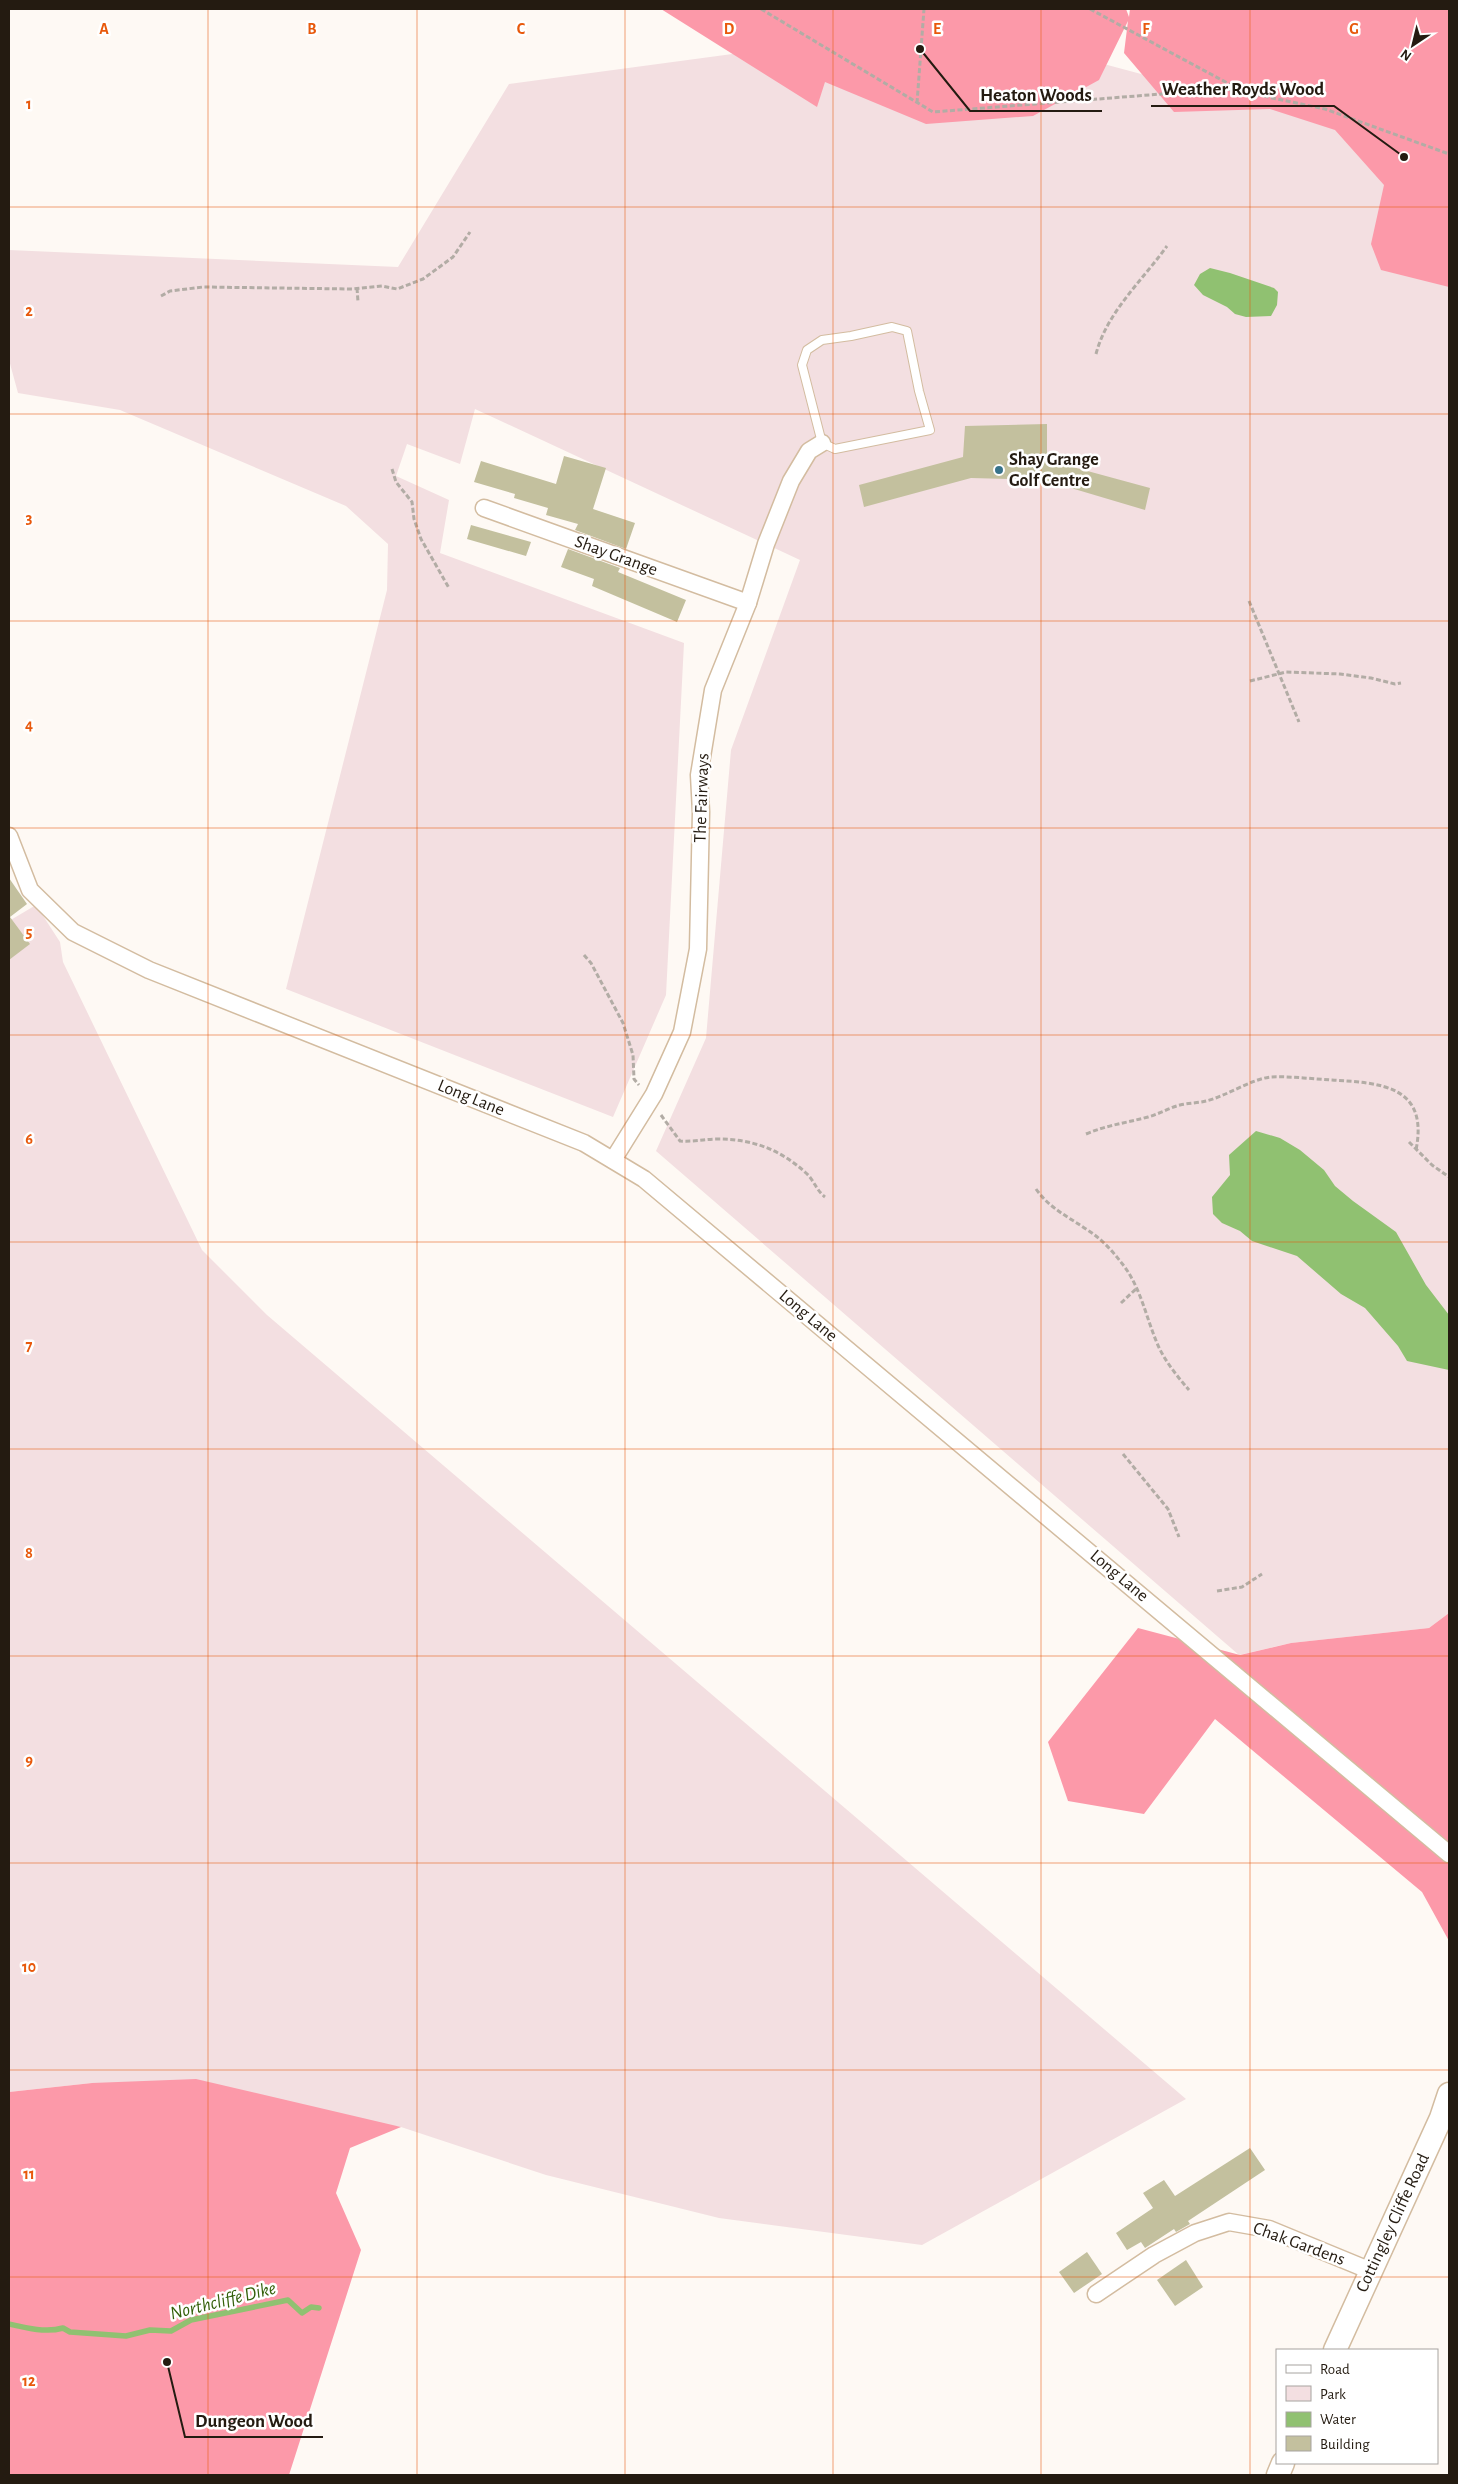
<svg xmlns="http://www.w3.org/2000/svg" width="1458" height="2484" font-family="'Alegreya Sans',sans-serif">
<rect width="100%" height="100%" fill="#fef9f4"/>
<g fill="#f3dfe1">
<polygon points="955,24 1171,82 1207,76 1449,177 1449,1613 1429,1628 1291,1643 1239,1655 656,1151 706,1038 731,750 800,560 475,409 460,464 407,444 396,476 449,500 440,553 684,643 666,995 613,1117 286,989 387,590 388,544 346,506 120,410 18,393 9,360 9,250 398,267 509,84"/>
<polygon points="36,905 60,942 63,962 202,1250 267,1315 1186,2099 922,2245 719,2218 546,2175 401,2127 92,2083 9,2092 9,921"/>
</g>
<g fill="#fc99a9">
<polygon points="661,9 1126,9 1129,17 1130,9 1449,9 1449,287 1381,270 1371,244 1384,185 1335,130 1270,109 1174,112 1124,53 1128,21 1099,80 1033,116 926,124 825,82 817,107"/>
<polygon points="1449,1613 1449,1941 1422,1892 1215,1719 1144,1814 1068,1801 1048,1742 1138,1628 1240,1655 1291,1643 1429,1628"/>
<polygon points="196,2079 401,2127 350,2148 336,2193 361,2250 289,2475 9,2475 9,2092 92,2083"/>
</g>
<g fill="#90c171">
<polygon points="1210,268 1230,273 1274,288 1278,292 1277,305 1271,316 1246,317 1235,314 1227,307 1203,295 1194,285 1200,274"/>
<polygon points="1256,1131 1280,1138 1300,1150 1324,1170 1335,1186 1353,1201 1396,1232 1426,1285 1449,1315 1449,1370 1407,1361 1398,1346 1365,1308 1341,1294 1297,1256 1252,1241 1240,1231 1222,1223 1213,1214 1212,1197 1230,1175 1229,1155"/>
</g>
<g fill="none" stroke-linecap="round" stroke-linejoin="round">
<path stroke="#90c171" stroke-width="5.5" d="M9,2324c17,4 37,9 54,4l7,4 56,4 24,-6 21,1 20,-11 97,-20 14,13 9,-6 8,1"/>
</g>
<g fill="#c3c09e">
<polygon points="1047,424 1047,460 1150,488 1145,510 1044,480 971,478 864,507 859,485 963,457 965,426"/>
<polygon points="564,456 606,468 593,509 635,523 626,549 575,530 578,524 546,515 548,508 514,498 515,494 474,482 481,461 556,484"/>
<polygon points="471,525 531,542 526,556 467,539"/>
<polygon points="568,549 620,568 618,572 686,600 677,622 592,586 594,579 561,567"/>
<polygon points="9,878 27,904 10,917 30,944 9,960"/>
<polygon points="1250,2148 1265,2170 1188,2221 1190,2224 1176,2232 1174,2229 1145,2248 1141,2242 1127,2250 1116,2233 1153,2208 1143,2193 1164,2180 1175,2196"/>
<polygon points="1087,2252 1102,2274 1074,2293 1059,2272"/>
<polygon points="1186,2260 1203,2287 1175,2306 1157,2280"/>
</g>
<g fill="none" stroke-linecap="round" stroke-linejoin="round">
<g stroke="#d3bca0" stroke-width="10">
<polygon id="lane" points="892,327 907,331 919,391 930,430 835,449 822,443 802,365 807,350 822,340 851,336"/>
</g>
<g stroke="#d3bca0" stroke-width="19">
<g id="street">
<polyline points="484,508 748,603"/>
<polyline points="9,836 30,890 73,932 149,970 584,1143 644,1179 1449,1854"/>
<polyline points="613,1160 654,1094 682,1032 698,949 701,812 699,775 713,690 748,603 766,544 791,481 809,451 822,443"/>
<polyline points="1096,2294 1154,2255 1195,2233 1229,2222 1269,2229 1371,2271"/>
</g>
</g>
<g stroke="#d3bca0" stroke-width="25">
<g id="secondary">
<polyline points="1335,2350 1441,2118 1449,2094"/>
<polyline points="1278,2475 1283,2463"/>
</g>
</g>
<g stroke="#b2aca5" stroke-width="3" stroke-dasharray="5 2.5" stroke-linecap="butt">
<polyline points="761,9 933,112 1225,89 1244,92"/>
<polyline points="1090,9 1244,92 1325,109 1449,154"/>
<polyline points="917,103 924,9"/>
<polyline points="357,288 358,302"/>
<polyline points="161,296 170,291 203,287 352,289 382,286 397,289 423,279 453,257 470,232"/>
<path d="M1096,354c11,-42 46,-73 71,-108"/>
<polyline points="392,469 396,482 412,502 414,519 421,539 449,588"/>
<polyline points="1249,601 1299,722"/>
<polyline points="1250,681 1286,672 1340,674 1371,678 1395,684 1401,683"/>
<polyline points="584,955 591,963 623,1023 633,1055 634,1079 639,1085"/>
<path d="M661,1115l19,26c14,1 25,-2 38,-2 35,0 63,11 88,34 8,7 10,17 19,24"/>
<path d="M1086,1134c21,-9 40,-11 62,-17 11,-3 21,-9 32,-12 9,-2 18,-2 26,-4 21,-5 45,-22 65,-24 20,-1 41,2 61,3 48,3 97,5 84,70"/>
<polyline points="1409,1142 1432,1165 1449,1177"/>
<path d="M1036,1189c14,20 33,28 53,42 14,9 25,22 35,35 17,23 22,51 33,77 7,17 20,33 32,47"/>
<polyline points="1121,1303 1137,1288"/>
<polyline points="1123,1454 1168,1509 1179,1537"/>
<polyline points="1217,1591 1242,1587 1262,1574"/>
</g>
<use href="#lane" stroke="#fff" stroke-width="8"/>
<use href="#street" stroke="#fff" stroke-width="16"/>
<use href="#secondary" stroke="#fff" stroke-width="22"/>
</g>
<path fill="none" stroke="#e8590c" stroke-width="1" stroke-opacity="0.55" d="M208,9v2466M417,9v2466M625,9v2466M833,9v2466M1041,9v2466M1250,9v2466M9,207h1440M9,414h1440M9,621h1440M9,828h1440M9,1035h1440M9,1242h1440M9,1449h1440M9,1656h1440M9,1863h1440M9,2070h1440M9,2277h1440"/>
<circle fill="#38738b" stroke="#fff" stroke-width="2" cx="999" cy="470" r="5"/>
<g text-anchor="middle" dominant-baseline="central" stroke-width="5" stroke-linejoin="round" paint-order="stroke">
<g font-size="18" font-weight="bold" fill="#241b11" stroke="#fff" text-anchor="start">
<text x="1009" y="460">Shay Grange<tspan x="1009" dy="21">Golf Centre</tspan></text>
</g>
<g font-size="18" fill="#241b11" stroke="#fff">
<text transform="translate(616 556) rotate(20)">Shay Grange</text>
<text transform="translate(702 798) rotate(-88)">The Fairways</text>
<text transform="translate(471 1098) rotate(22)">Long Lane</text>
<text transform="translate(808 1316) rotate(40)">Long Lane</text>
<text transform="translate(1119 1576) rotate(40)">Long Lane</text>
<text transform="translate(1393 2223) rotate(-65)">Cottingley Cliffe Road</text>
<text transform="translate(1299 2244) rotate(20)">Chak Gardens</text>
</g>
<g font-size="19" font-style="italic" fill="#34600a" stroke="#fff">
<text transform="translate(223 2301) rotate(-14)">Northcliffe Dike</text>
</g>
</g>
<g font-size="16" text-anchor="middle" font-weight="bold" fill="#e8590c" stroke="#fff" stroke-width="5" stroke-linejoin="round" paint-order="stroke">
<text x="104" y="34">A</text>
<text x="312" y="34">B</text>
<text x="521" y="34">C</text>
<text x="729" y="34">D</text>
<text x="937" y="34">E</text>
<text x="1146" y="34">F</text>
<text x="1354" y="34">G</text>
<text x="29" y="109">1</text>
<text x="29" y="316">2</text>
<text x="29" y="523">3</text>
<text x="29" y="730">4</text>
<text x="29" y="937">5</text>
<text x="29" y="1144">6</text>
<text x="29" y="1351">7</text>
<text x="29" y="1558">8</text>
<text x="29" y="1765">9</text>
<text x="29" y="1972">10</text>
<text x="29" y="2179">11</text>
<text x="29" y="2386">12</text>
</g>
<path fill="none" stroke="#241b11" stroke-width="2" d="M1404 157L1334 106H1151M920 49L970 111H1102M167 2362L185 2437H323"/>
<g fill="#241b11" stroke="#fff" stroke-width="2">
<circle cx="1404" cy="157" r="5"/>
<circle cx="920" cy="49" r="5"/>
<circle cx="167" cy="2362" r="5"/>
</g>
<g font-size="19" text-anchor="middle" font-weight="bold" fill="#241b11" stroke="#fff" stroke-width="5" stroke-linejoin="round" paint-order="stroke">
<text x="1243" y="95">Weather Royds Wood</text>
<text x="1036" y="101">Heaton Woods</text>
<text x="254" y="2427">Dungeon Wood</text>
</g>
<rect width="1458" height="2484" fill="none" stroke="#241b11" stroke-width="20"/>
<rect x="1276" y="2349" width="162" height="115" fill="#ffffff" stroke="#a7a4a0"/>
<rect x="1286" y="2365" width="25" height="8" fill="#ffffff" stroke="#a7a4a0"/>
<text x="1320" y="2374" font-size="15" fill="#241b11">Road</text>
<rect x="1286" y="2386" width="25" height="15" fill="#f3dfe1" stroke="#a7a4a0"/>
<text x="1320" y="2399" font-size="15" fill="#241b11">Park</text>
<rect x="1286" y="2412" width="25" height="15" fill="#90c171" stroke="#a7a4a0"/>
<text x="1320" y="2424" font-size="15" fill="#241b11">Water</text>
<rect x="1286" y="2436" width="25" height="15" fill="#c3c09e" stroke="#a7a4a0"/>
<text x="1320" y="2449" font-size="15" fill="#241b11">Building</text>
<g transform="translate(1413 45) rotate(215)" stroke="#ffffff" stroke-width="4" paint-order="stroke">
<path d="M0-4L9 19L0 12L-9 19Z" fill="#241b11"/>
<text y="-8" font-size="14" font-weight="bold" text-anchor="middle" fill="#241b11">N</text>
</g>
</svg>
